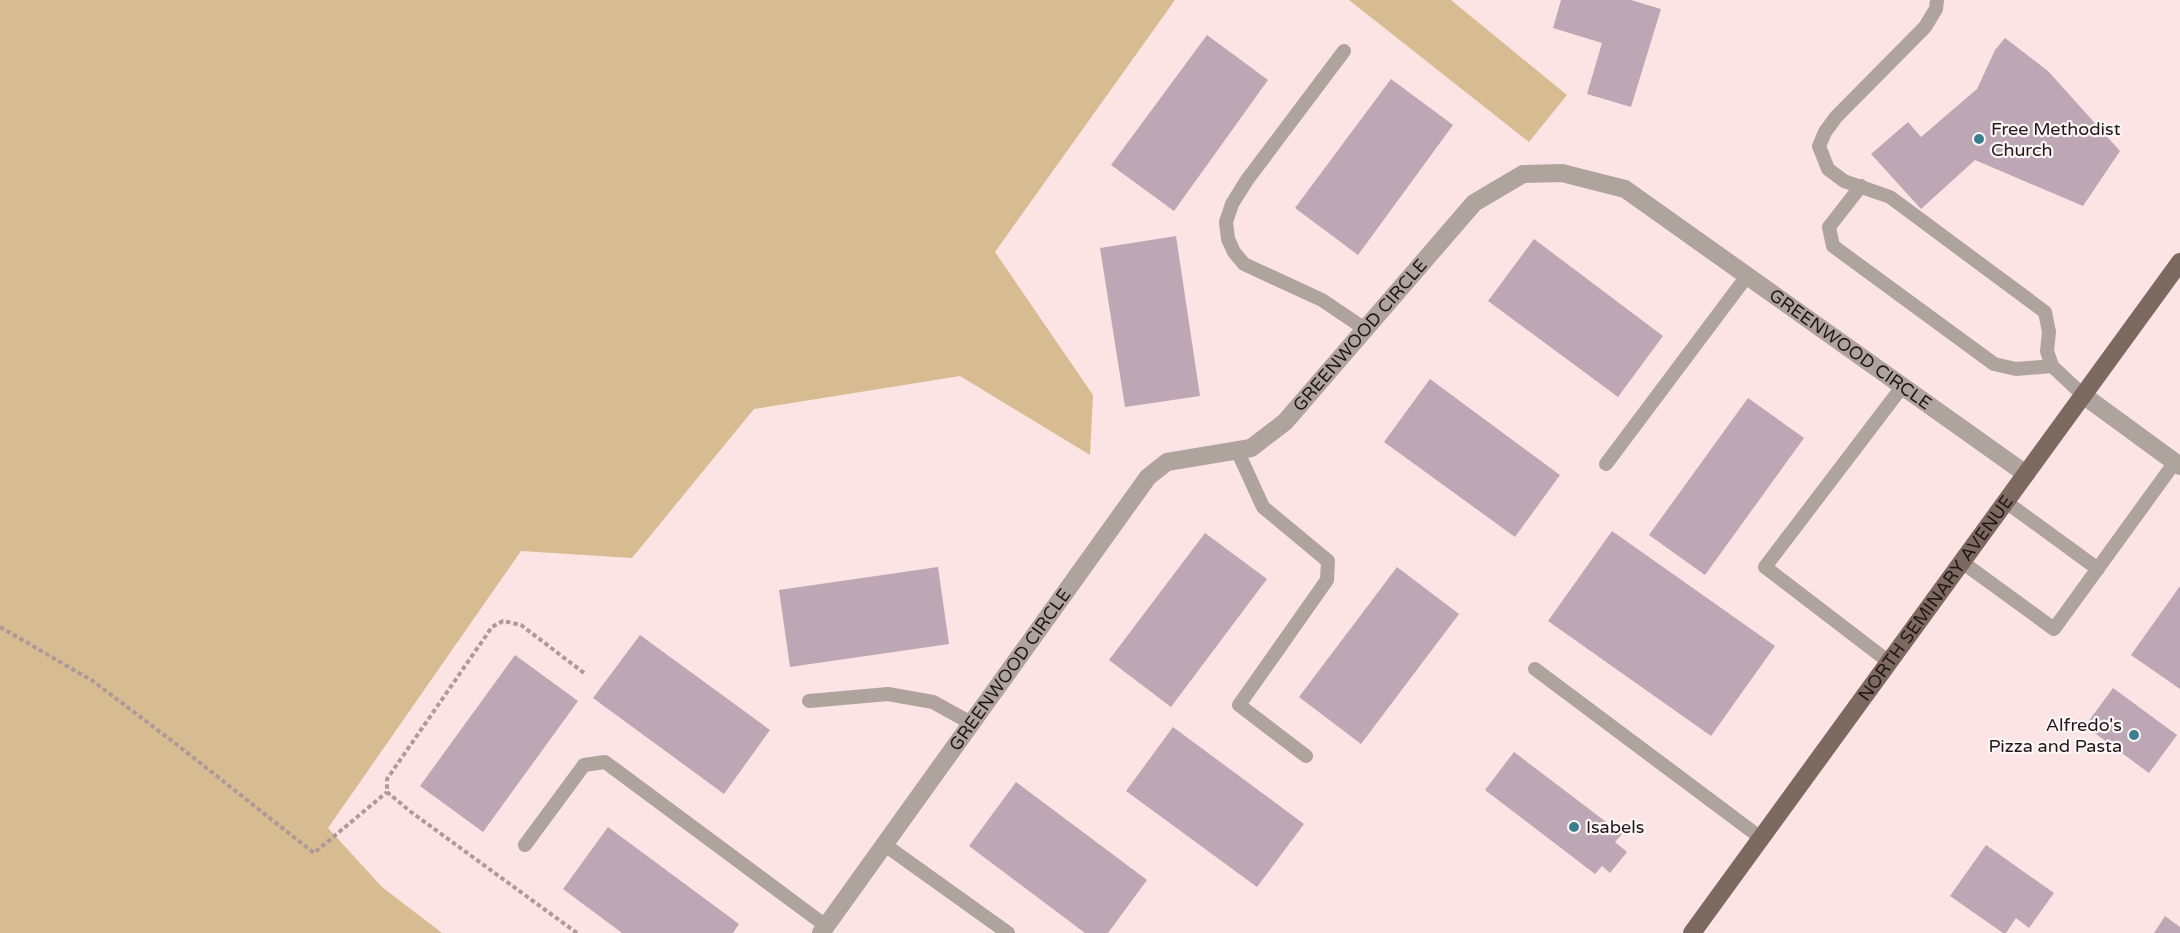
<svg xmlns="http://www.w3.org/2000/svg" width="2180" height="933" font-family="'Varela Round',sans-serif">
<rect width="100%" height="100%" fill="#fce3e4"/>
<g fill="#d7bc91">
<polygon points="0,0 1175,0 995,252 1093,395 1090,455 960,376 754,409 632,558 521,551 328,828 382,887 442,933 0,933"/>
<polygon points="1349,0 1451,0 1567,95 1529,142"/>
</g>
<g fill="#bea7b4">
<polygon points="1561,0 1631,0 1661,9 1631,107 1587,94 1602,43 1553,28"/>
<polygon points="1207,35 1268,80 1174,211 1111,165"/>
<polygon points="2005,38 2048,71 2120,151 2083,206 1975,160 1921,209 1871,154 1908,122 1921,137 1977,89 1995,50"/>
<polygon points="1391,79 1453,125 1358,255 1295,208"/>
<polygon points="1176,236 1200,396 1125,407 1100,248"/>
<polygon points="1534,239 1663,336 1618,397 1488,301"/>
<polygon points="1430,379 1560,475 1515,537 1384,442"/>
<polygon points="1748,398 1804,438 1705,575 1649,535"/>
<polygon points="1612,531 1775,646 1711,736 1548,621"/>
<polygon points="1205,533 1267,579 1171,707 1109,660"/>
<polygon points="938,567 949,644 790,667 779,590"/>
<polygon points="1397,567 1459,614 1361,744 1299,697"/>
<polygon points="2180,586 2180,689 2131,655"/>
<polygon points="640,635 770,730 724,794 593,698"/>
<polygon points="515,655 578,701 483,832 420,786"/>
<polygon points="2113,688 2177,735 2149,773 2085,726"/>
<polygon points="1173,727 1304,824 1257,887 1126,791"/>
<polygon points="1514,752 1622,834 1615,842 1627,852 1610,873 1602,866 1595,874 1485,790"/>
<polygon points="1016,782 1147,880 1108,933 1085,933 969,846"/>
<polygon points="608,827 739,924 733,933 622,933 563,889"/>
<polygon points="1986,845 2054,893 2029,928 2016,918 2006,933 2003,933 1950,896"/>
<polygon points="2165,916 2180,927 2180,933 2154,933"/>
</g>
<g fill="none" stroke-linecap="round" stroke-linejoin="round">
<g stroke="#ad9a9a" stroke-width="4" stroke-dasharray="4.5 3" stroke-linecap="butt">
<polyline points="0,627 93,681 180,747 314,853 387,792"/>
<polyline points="577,933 411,812 387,792 387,779 492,627 503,621 521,625 584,673"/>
</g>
<g stroke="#afa39e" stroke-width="14">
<polyline points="1937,0 1936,9 1925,27 1836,117 1825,132 1819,146 1828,169 1844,181 1890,197 2045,312 2049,332 2047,351 2052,366 2083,395"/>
<polyline points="1344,51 1247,180 1232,204 1226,222 1228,239 1234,252 1244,264 1322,300 1365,329"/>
<polyline points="1861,186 1829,227 1833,246 1994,364 2016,369 2052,366"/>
<polyline points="1237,450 1263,507 1328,561 1327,580 1239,705 1306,756"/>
<polyline points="1606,464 1747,276"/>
<polyline points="2006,502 2098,569"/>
<polyline points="1962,562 2054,629 2175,462"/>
<polyline points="1889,662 1765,567 1902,387"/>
<polyline points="1535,669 1761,838"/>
<polyline points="809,701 888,694 933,702 971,723"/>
<polyline points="525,845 584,765 605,762 826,926"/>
<polyline points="885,845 1008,933"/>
</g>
<g stroke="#afa39e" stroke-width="18">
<polyline points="2083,395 2180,466"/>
<path id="s1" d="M821,933l327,-456 19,-15 84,-14 34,-26 189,-219 49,-29 39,-1 63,16 401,285"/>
</g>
<path stroke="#7c6960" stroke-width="18" id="s2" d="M1692,933l488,-671"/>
</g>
<g fill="#3a7f8d" stroke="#fcf6f6" stroke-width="2">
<circle cx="1979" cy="139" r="6"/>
<circle cx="2134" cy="735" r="6"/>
<circle cx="1574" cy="827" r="6"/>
</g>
<g text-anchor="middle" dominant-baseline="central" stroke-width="4.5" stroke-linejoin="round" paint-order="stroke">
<g font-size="18" fill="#211717" stroke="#fcf6f6" text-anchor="start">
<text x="1991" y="129">Free Methodist<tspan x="1991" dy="21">Church</tspan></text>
<text x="2122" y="725" text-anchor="end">Alfredo's<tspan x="2122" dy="21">Pizza and Pasta</tspan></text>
<text x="1586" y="827">Isabels</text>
</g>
<g font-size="18" fill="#211717" stroke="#fcf6f6">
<text stroke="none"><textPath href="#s1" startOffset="828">GREENWOOD CIRCLE</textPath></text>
<text stroke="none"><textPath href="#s1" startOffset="1440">GREENWOOD CIRCLE</textPath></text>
<text stroke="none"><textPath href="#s2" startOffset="414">NORTH SEMINARY AVENUE</textPath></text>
<text stroke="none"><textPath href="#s1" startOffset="324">GREENWOOD CIRCLE</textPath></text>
</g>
</g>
</svg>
